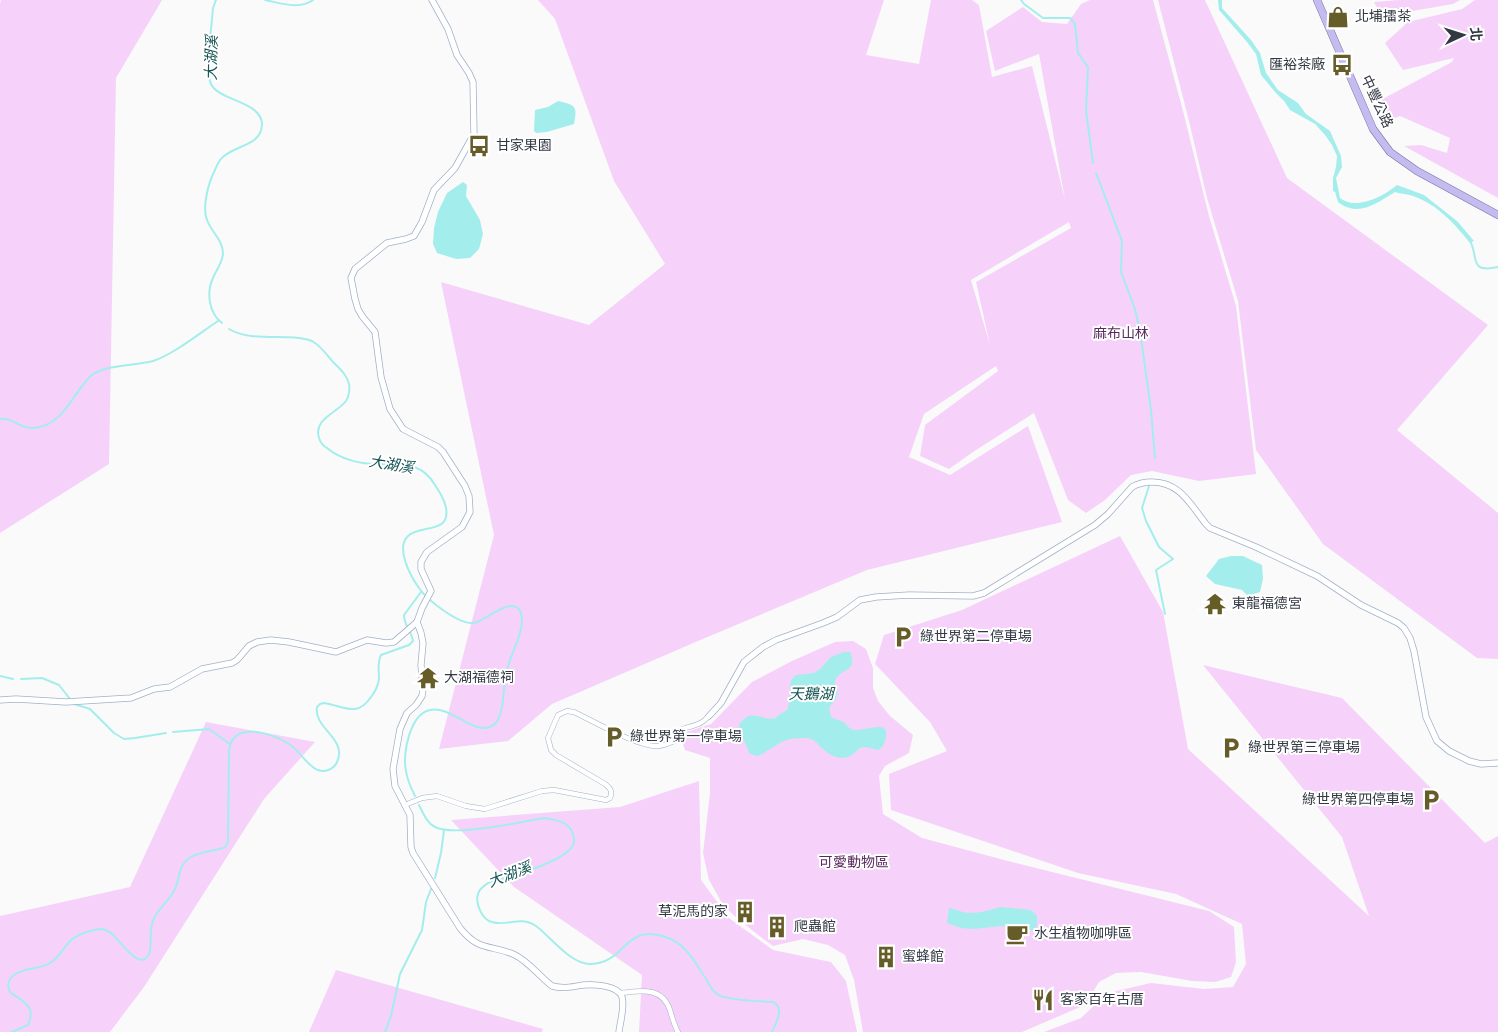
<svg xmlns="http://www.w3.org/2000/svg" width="1498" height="1032" font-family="Overpass,'Noto Sans TC',sans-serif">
<rect width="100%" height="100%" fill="#fafafa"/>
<g fill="#f6d2fa" fill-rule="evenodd">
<polygon points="1,0 162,0 116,78 109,464 0,533 0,4"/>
<path d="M538,0h346l-18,55 53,9 12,-64h41l7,5 13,72 40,-11 33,134 -26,-146 -44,17 -9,-40 37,-24 19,15 25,2 14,-20 9,-4h63l30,111 26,105 27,90 20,168 -57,7 -47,-10 -21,4 -26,25 -19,13 -18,-13 -34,-87 -61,39 -24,17 -29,-13 5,-31 73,-54 -2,-5 -72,48 -15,43 41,18 78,-49 34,96 -195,48 -169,71 -146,63 -44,37 -69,8 55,-214 -53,-253 148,43 76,-61 -51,-83 -59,-162zM1069,222l2,6 -95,54 14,63 -19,-65z"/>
<polygon points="1158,0 1205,0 1287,178 1488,325 1397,430 1498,513 1498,659 1477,658 1323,544 1256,450 1238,301 1207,198 1189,121"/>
<polygon points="1399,0 1460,0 1453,4 1401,13 1378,9 1374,2"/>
<polygon points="1475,0 1498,0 1498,198 1404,146 1421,145 1447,153 1450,138 1400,116 1387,121 1377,102 1452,62 1454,58 1403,70 1385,43 1408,22 1462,9"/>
<polygon points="1120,536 1163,612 1188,749 1369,916 1342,837 1203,665 1342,698 1485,843 1498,836 1498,1032 1044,1032 1081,1018 1097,1003 1116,991 1151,983 1204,989 1233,987 1246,964 1242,924 1176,894 1078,873 891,810 889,774 947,751 930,722 875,664 884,635 962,610"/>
<polygon points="853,641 866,649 873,668 873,688 878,701 890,716 913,735 909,753 885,766 879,776 883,814 922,838 1008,861 1209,911 1234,927 1236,962 1231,977 1215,982 1192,981 1141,972 1116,973 1099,982 1085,1005 1022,1032 863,1032 854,980 845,955 828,945 803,939 773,946 740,921 723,905 709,880 703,853 710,793 710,758 685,750 680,734 711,724 752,682 792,661 835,642"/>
<polygon points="206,722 315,742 264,799 144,987 110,1032 0,1032 0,916 130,887"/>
<polygon points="699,781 701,880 729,918 773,950 831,962 846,981 857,1032 639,1032 642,975 514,887 451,820 620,807"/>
<polygon points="336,970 543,1029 542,1032 309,1032"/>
</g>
<g fill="#a3eeec">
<path d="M1218,0h4v8l29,32 9,13 6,20 12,17 20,13 8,11 24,17 11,25 1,11 -6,11 4,20c16,13 44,-2 57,-13l27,10 33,26 17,20 -4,2c-16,-20 -32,-38 -57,-47 -6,-2 -12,-2 -18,-4 -18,11 -37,26 -57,10l-3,-10 -2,-1v-13l3,-11 1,-11 -5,-11 -7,-10 -10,-11 -25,-14 -6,-9 -9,-9 -14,-17 -5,-21 -9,-12 -28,-32z"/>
<path d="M558,101c19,4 19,6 16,23l-27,8 -11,1 -2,-2 1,-21 13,-3z"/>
<polygon points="463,182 467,185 466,196 480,220 483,234 479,249 470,258 456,259 437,253 433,244 434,228 438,212 447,193"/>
<polygon points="1231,556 1243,556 1262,565 1263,579 1260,592 1248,596 1242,590 1215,584 1206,576 1219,559"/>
<path d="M844,652h6c9,20 -10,16 -15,29 -1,5 1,4 2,8 2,7 -3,13 -8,18l2,10c3,2 7,3 11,4 3,2 6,6 9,8 12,5 42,-14 34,12 -1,4 -3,7 -7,9l-12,-3 -7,1c-10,14 -24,12 -36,1 -6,-5 -8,-10 -16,-11 -7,0 -17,0 -23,3 -6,2 -23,15 -27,15 -2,0 -5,-2 -7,-2l-10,-22 -1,-7c12,-18 21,-4 37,-7 3,-5 8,-5 12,-9l3,-29 5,-5 18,-2 6,-4 11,-12z"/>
<path d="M1000,907l31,3 6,6v9l-3,5h-9l-23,-4 -29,3 -12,-1 -14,-5 2,-15c7,1 14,5 21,5 10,0 20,-3 30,-6z"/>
</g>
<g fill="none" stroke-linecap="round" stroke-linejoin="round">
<g stroke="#a3eeec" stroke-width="2">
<path d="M216,0l-3,8c-1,16 -8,63 -2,76 8,17 50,17 51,40 0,23 -30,21 -41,35 -3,3 -5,9 -7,13 -6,12 -12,36 -7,48 5,13 16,20 16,34 -1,10 -7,16 -10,24 -7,15 -4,35 9,45"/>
<path d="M265,0c15,3 35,10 48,0"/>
<polyline points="1021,0 1024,4 1043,18 1070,18 1075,24 1078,53 1088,67 1086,111 1093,163"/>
<polyline points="1096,173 1122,241 1121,272 1135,309 1140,331 1151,410 1155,458"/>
<path d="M1470,241c9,15 -2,33 28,26"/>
<path d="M229,329c20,12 48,6 70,9 5,1 9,1 13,3 9,5 15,14 22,22 6,6 13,12 15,21 1,5 0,13 -3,17 -9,12 -33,18 -27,37 1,3 4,8 8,10 13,11 33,16 49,16 25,1 45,-3 59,21 4,6 8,12 10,19 9,31 -25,20 -37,32 -13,12 3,41 11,52 8,12 40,37 55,35 12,-2 47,-36 48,-2 0,14 -9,29 -13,42 -2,6 -3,12 -4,18 -2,11 -1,39 -13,45 -19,10 -41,-21 -62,-16 -20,4 -28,44 -24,61 1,8 5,17 9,25"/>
<path d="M0,419c15,-2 20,13 40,8 21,-5 30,-26 43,-42 3,-4 6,-8 10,-11 18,-10 41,-8 60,-13 21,-7 47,-28 65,-40"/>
<polyline points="1149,486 1142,508 1146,521 1159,547 1173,559 1156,570 1165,614"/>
<polyline points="0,676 13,679"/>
<polyline points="21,679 42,678 59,685 70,699"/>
<polyline points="74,704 90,709 114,733 124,739 135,738 166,733"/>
<polyline points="173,732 209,729 230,744"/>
<path d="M419,805c4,8 8,18 16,22 19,10 85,-5 109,-9 11,2 25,3 29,16 1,3 2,7 0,11 -9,18 -66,32 -85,38 -4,3 -9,6 -10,11 -3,9 4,26 14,28 15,5 28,-7 44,4 15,11 35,39 55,38 36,-1 33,-43 77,-26 18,6 29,27 38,41 3,5 6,12 11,15 10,7 44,7 56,8 12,6 3,21 -1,30"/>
<polyline points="435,878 441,853 444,830"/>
<path d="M12,1032l16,-7c9,-20 -6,-23 -18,-33 -3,-6 -2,-13 4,-17 9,-8 25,-5 36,-12 16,-10 13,-24 37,-31 4,-1 10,-3 15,-3 4,1 7,2 10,5 8,6 30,42 38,17 1,-9 0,-18 2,-27 3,-14 17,-22 23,-35 5,-11 3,-23 14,-31 10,-6 23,-7 34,-10l3,-2 2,-5 1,-90c3,-31 43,-18 60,-7 10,6 19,23 29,26 7,3 16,-1 19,-8 11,-23 -24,-34 -20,-55l3,-3 4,-1c20,3 33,15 47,-6 4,-5 7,-11 8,-18 0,-9 -2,-16 2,-24l28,-10 4,-4c-1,-10 -9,-15 -9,-26l17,-23"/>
<polyline points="385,1032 391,1016 400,974 422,930 426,902 431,889"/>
</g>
<g stroke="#a0b1ca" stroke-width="5.5">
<g id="minor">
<path d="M405,805l17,-7 15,-2 29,10 19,3 57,-18 12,-1 52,10 4,-2c3,-7 0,-10 -5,-14l-49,-29 -5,-5 -3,-12 10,-23 9,-4 7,1c19,9 64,35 83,34 7,0 13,-3 19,-6 1,-14 12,-11 22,-16 4,-1 8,-5 11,-8"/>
<path d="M620,993c20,-2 42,-7 50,17 2,7 4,15 8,22"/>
</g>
</g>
<g stroke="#a0b1ca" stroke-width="7">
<g id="tertiary">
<path d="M432,0l16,29 9,26 12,18 4,9 1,52 -19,34 -21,22 -12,32 -8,14 -8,3 -19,4 -32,26 -4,9 4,21 3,10 4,7 13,16 6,45 9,32 13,20 35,18 5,5 22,34 4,10 1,16 -8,15 -35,25 -6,10v7l10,22 -9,17 -5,14 4,11 2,10 -2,22 2,24 -1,7 -6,9 -9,8 -7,16 -7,40 2,17 15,29 1,32 2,6 47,75c20,25 32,16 55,27 13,6 25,22 37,31 11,3 20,1 31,-1 10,-1 35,0 39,12 3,10 -2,25 -3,35"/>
<polyline points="0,700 16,699 66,702 131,698 154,689 170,687 202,669 232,663 237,660 249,646 257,642 271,640 289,642 336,652 367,640 386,643 394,642 417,622"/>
<path d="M709,716l12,-13 23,-41 19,-15 13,-7 47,-17 14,-6 23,-17 16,-3 33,-2 64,1 11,-3 111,-68 13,-11 24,-27c7,-4 12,-5 20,-5 28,0 38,22 54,42l4,4 46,19 61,29 44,29 37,18 6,5 6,10 4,13 12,66 11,24 12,10 20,10 12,3 17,-1"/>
</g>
</g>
<g stroke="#7870aa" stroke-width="8">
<polyline id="primary" points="1317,0 1373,129 1390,152 1417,171 1498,215"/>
</g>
<use href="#minor" stroke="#fff" stroke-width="4.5"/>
<use href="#tertiary" stroke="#fff" stroke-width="5.5"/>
<use href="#primary" stroke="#c4bbee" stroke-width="7"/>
</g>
<defs>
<g id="shop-bare" transform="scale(1.725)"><path d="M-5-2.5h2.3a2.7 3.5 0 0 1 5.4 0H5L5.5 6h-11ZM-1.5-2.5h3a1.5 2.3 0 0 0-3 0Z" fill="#665c28" stroke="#fff" stroke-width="2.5" paint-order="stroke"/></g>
<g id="bus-bare" transform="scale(1.725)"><path d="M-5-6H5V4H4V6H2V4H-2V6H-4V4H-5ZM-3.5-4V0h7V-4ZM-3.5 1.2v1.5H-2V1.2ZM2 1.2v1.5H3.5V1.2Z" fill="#665c28" stroke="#fff" stroke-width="2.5" paint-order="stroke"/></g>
<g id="temple-bare" transform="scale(1.725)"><path d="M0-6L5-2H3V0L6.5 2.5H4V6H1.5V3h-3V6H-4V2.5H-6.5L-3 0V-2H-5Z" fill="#665c28" stroke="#fff" stroke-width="2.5" paint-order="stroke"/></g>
<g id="parking-bare" transform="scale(1.725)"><path d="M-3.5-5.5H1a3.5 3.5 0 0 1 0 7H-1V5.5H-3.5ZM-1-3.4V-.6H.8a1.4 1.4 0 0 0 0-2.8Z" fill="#665c28" stroke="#fff" stroke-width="2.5" paint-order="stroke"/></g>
<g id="building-bare" transform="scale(1.725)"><path d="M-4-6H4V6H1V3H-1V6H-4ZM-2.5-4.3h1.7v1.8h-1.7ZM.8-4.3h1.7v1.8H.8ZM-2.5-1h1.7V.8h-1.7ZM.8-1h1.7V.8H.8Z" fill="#665c28" stroke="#fff" stroke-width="2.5" paint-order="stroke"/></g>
<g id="cafe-bare" transform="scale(1.725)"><path d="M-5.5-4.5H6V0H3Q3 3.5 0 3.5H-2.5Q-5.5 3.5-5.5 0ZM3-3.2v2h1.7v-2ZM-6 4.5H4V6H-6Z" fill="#665c28" stroke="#fff" stroke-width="2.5" paint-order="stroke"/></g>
<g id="restaurant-bare" transform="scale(1.725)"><path d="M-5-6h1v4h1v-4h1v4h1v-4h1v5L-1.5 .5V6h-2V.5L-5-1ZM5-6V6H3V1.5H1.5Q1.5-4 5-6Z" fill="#665c28" stroke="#fff" stroke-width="2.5" paint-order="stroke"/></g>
</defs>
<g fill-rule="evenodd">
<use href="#shop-bare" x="1338" y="17"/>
<use href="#bus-bare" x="1342" y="65"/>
<use href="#bus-bare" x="479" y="146"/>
<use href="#temple-bare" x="1215" y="604"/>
<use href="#parking-bare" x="903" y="637"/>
<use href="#temple-bare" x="428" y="678"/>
<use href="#parking-bare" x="614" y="737"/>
<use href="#parking-bare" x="1231" y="748"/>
<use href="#parking-bare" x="1431" y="800"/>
<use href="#building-bare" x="745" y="912"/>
<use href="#building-bare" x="777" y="927"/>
<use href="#cafe-bare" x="1017" y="934"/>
<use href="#building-bare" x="886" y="957"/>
<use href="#restaurant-bare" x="1043" y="1000"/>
</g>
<g text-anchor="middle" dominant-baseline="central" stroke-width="4" stroke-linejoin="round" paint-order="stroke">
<g font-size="14" fill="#323943" stroke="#fff" text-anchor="start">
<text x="1355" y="17">北埔擂茶</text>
<text x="1325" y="65" text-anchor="end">匯裕茶廠</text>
<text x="496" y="146">甘家果園</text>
<text x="1232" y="604">東龍福德宮</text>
<text x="920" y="637">綠世界第二停車場</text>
<text x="444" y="678">大湖福德祠</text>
<text x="630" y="737">綠世界第一停車場</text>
<text x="1248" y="748">綠世界第三停車場</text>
<text x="1414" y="800" text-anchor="end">綠世界第四停車場</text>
<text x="728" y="912" text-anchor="end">草泥馬的家</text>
<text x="794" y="927">爬蟲館</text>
<text x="1034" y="934">水生植物咖啡區</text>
<text x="902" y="957">蜜蜂館</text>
<text x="1060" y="1000">客家百年古厝</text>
</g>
<g font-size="14" fill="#323943" stroke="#fff">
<text transform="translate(1376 102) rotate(65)">中豐公路</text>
</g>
<g font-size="14" fill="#5a2a5f" stroke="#fff">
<text x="1121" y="334">麻布山林</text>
<text x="854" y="863">可愛動物區</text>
</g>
<g font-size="15" font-style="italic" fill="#145454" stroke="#fff">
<text transform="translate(213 58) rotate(-89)">大湖溪</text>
<text transform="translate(391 466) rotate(9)">大湖溪</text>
<text x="811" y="695">天鵝湖</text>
<text transform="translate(510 876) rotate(-21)">大湖溪</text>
</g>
</g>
<g transform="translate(1463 35) rotate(86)" stroke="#ffffff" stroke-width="4" paint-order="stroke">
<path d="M0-4L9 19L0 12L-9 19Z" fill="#323943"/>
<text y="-8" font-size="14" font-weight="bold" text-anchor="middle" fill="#323943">北</text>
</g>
</svg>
